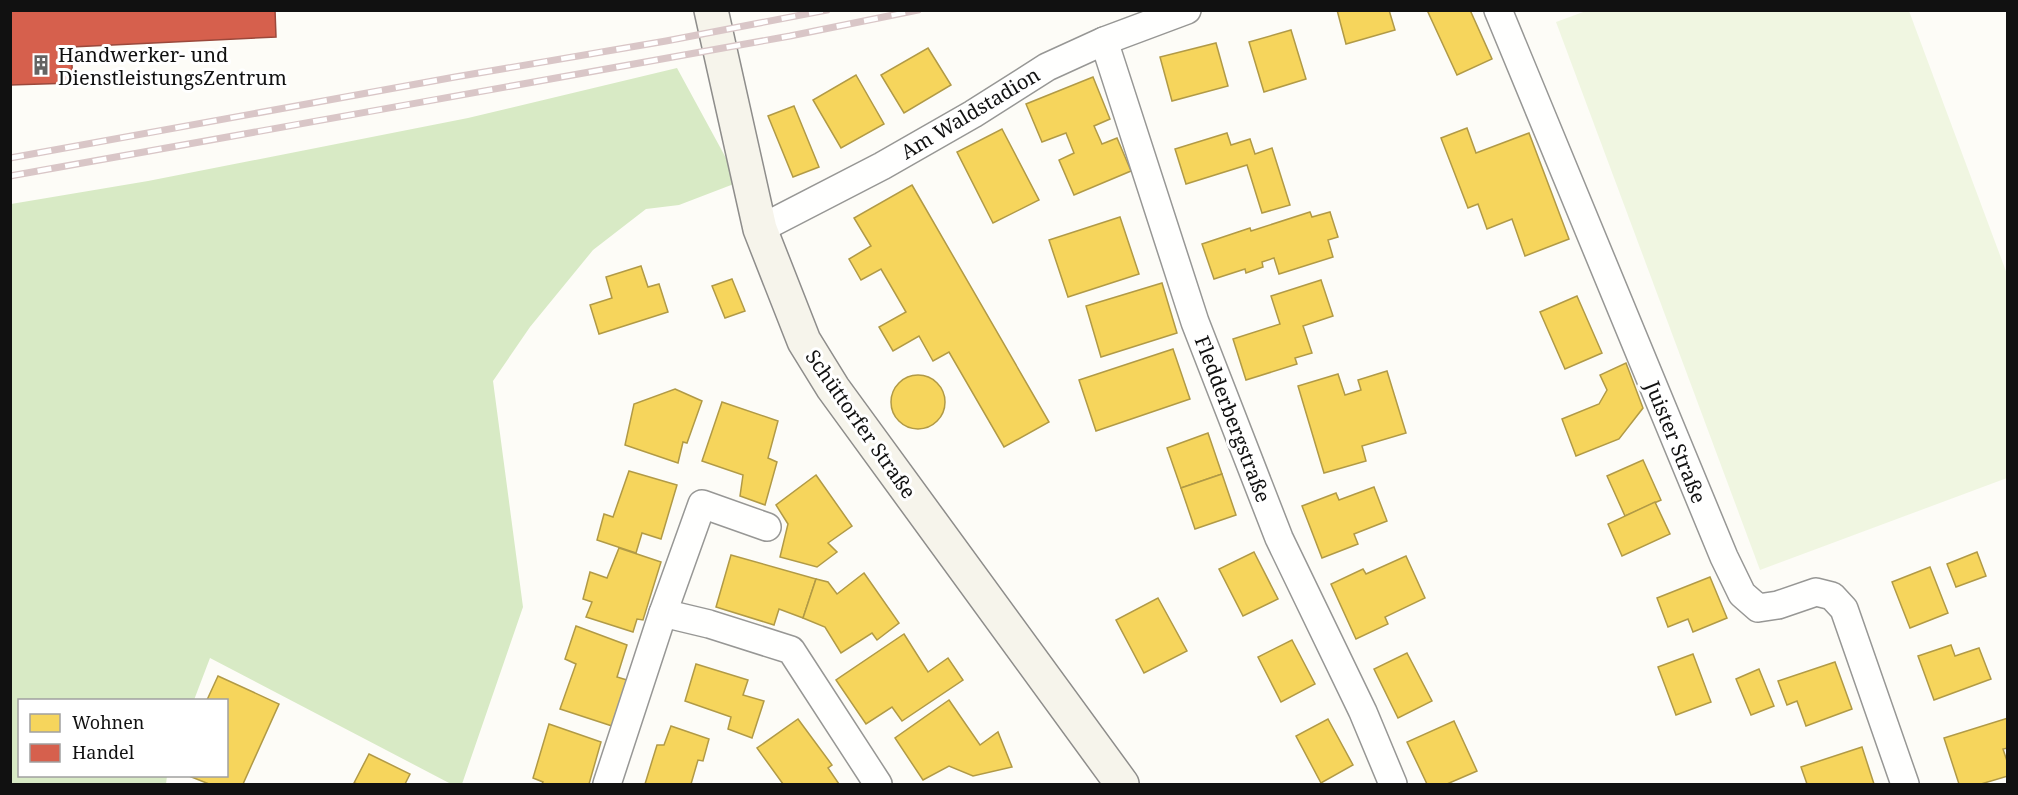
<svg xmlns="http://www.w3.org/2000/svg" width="2018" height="795" font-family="'Noto Serif',serif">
<rect width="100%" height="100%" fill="#fdfcf7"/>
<polygon fill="#d8eac5" points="677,68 739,182 679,205 646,209 593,250 530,327 493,381 523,607 462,784 451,784 210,658 194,700 20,700 20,776 167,776 166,784 11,784 11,204 148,181 468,118"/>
<polygon fill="#f0f6e1" points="1586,11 1909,11 2007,274 2007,478 1760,570 1556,22"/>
<g fill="#f6d55c" stroke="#b19a46" stroke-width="1.5">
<polygon points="1337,10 1389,10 1395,30 1346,44"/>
<polygon points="1427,10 1470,10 1492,59 1457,75"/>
<polygon points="1291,30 1306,79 1264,92 1249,42"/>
<polygon points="1216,43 1228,86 1172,101 1160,57"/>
<polygon points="928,48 951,85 904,113 881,75"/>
<polygon points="856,75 884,124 841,148 813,100"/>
<polygon points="1093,77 1110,119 1094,126 1102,144 1117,138 1131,171 1074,195 1059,160 1074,153 1066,133 1042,142 1026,104"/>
<polygon points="794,106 819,167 793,177 768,116"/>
<polygon points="1467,128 1476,153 1529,133 1569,239 1525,256 1512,219 1487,229 1478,204 1468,208 1441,138"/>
<polygon points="1002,129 1039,200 993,223 957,152"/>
<polygon points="1227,133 1231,145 1250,139 1255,154 1272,148 1290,205 1262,213 1247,165 1186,184 1175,149"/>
<polygon points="912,185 1049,422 1004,447 949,352 933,361 919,336 893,351 879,327 906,312 881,269 861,280 849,259 871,246 854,218"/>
<polygon points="1310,212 1312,217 1330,212 1338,237 1328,240 1333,257 1279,274 1274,258 1262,262 1263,267 1246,273 1245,269 1214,279 1202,244 1250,228 1251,231"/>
<polygon points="1120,217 1139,274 1068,297 1049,240"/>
<polygon points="641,266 648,287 659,284 668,312 599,334 590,305 612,298 606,277"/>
<polygon points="732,279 745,311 725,318 712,286"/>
<polygon points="1321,280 1333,316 1303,326 1312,353 1295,358 1297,364 1246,380 1233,339 1280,324 1271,296"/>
<polygon points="1162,283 1177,333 1101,357 1086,306"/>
<polygon points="1577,296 1602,353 1565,369 1540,312"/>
<polygon points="1173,349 1190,399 1096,431 1079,380"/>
<polygon points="1626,363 1643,408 1619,439 1576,456 1562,419 1599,404 1607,390 1600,375"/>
<polygon points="1387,371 1406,433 1362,446 1366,461 1324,473 1298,386 1338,374 1345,395 1361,390 1358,380"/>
<circle cx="918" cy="402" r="27"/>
<polygon points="675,389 702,401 687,443 683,442 678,463 625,445 634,404"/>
<polygon points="722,402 778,421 768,458 777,462 765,505 740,496 743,475 702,461"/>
<polygon points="1208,433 1222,474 1181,488 1167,448"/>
<polygon points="1643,460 1661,500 1625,516 1607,476"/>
<polygon points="629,471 677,485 661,539 642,533 636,553 597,540 604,514 613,517"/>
<polygon points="1222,474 1236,515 1195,529 1181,488"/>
<polygon points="816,475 852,526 828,543 837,552 817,567 780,557 788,524 776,505"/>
<polygon points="1374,487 1387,521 1354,534 1358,544 1322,558 1302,506 1336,493 1339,500"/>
<polygon points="1655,502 1670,534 1622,556 1608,524"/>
<polygon points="619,548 661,562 643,620 637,619 633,632 586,617 592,602 583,599 590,572 607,578"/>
<polygon points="1254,552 1278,599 1243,616 1219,569"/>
<polygon points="1977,552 1986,576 1956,587 1947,564"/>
<polygon points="731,555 816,579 803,618 779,609 774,625 716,607"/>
<polygon points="1406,556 1425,598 1385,617 1388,624 1356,639 1331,584 1363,569 1366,574"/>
<polygon points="1930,567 1948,613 1910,628 1892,582"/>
<polygon points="864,573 899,623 877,640 872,633 841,653 825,627 803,618 816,579 828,582 837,594"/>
<polygon points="1710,577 1727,618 1693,632 1688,619 1668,627 1657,598"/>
<polygon points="1158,598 1187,651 1144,673 1116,620"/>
<polygon points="576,626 627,645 617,677 627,680 612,726 560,709 576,664 565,659"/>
<polygon points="904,634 928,672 948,658 963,680 902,721 892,707 866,724 836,680"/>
<polygon points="1292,640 1315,684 1281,702 1258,657"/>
<polygon points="1951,645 1955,656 1979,648 1991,679 1934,700 1918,656"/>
<polygon points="1407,653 1432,701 1398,718 1374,669"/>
<polygon points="1693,654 1711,702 1676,715 1658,667"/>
<polygon points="1835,662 1852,709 1806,726 1797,701 1787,705 1778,681"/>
<polygon points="696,664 748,680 743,695 764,701 752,738 728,729 731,717 685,701"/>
<polygon points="1759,669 1774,706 1751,715 1736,679"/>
<polygon points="218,676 279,704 243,784 209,784 189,776 226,776 226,700 207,700"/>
<polygon points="949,700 980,745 998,732 1012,767 973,776 949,766 923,780 895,738"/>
<polygon points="2008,718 2008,748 2003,749 2008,764 2008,776 1981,784 1959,784 1944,738"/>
<polygon points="798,719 832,765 828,768 839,784 783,784 757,748"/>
<polygon points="1328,719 1353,765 1321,783 1296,736"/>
<polygon points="1454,721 1477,771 1447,784 1427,784 1407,742"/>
<polygon points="549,724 601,742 589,784 542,784 543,782 533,778"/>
<polygon points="671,726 709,739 703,761 698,760 691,784 645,784 657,745 664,745"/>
<polygon points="1862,747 1874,784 1807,784 1801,767"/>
<polygon points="369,754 410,774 405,784 358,784 354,783"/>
</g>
<polygon fill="#d6604d" stroke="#9b483b" stroke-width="1.5" points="10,10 275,10 276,37 71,47 73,83 10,85"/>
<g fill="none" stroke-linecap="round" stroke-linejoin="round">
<g stroke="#979795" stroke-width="30">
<g id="minor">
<polyline points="1498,10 1724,557 1742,594 1758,608 1778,605 1816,592 1832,596 1844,609 1905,784"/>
<polyline points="1104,41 1195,322 1279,538 1363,712 1393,784"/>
<polyline points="760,229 882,166 973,114 1047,67 1104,41 1187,10"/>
<polyline points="663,613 709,624 791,650 878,784"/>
<polyline points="607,784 663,613 702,504 767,527"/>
</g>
</g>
<g stroke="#8e8d8b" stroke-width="36">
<polyline id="secondary" points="711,10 760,229 804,341 833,388 1122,784"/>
</g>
<use href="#minor" stroke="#fffffe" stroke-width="27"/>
<use href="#secondary" stroke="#f6f4eb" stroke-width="33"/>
<g stroke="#d9c6c7" stroke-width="7">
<g id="rail">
<polyline points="10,158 455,77 666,41 827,10"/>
<polyline points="10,176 790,36 918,10"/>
</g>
</g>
<use href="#rail" stroke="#fff" stroke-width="4.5" stroke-dasharray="14" stroke-linecap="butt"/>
</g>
<defs>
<g id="building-bare" transform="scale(1.62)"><path d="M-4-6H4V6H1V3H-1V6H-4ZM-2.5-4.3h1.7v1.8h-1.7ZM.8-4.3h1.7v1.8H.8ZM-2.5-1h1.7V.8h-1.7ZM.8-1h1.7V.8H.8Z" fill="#646362" stroke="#fff" stroke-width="2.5" paint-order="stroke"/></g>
</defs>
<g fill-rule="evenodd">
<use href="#building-bare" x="41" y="65"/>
</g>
<g text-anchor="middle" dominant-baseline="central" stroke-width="6" stroke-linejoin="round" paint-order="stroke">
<g font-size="20" fill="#111" stroke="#fff" text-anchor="start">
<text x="58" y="54">Handwerker- und<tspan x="58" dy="23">DienstleistungsZentrum</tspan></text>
</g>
<g font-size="20" fill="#111" stroke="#fff">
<text transform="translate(970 113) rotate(-31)">Am Waldstadion</text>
<text transform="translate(1233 419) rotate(69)">Fledderbergstraße</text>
<text transform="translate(861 424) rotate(55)">Schüttorfer Straße</text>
<text transform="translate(1676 442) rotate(68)">Juister Straße</text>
</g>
</g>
<rect width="2018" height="795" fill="none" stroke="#111111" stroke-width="24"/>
<rect x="18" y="699" width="210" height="78" fill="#ffffff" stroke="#a0a0a0" stroke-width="1.5"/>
<rect x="30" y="714" width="30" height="18" fill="#f6d55c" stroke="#a0a0a0" stroke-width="1.5"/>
<text x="72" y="729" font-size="18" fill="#111111">Wohnen</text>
<rect x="30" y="744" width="30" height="18" fill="#d6604d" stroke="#a0a0a0" stroke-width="1.5"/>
<text x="72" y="759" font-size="18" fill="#111111">Handel</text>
</svg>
